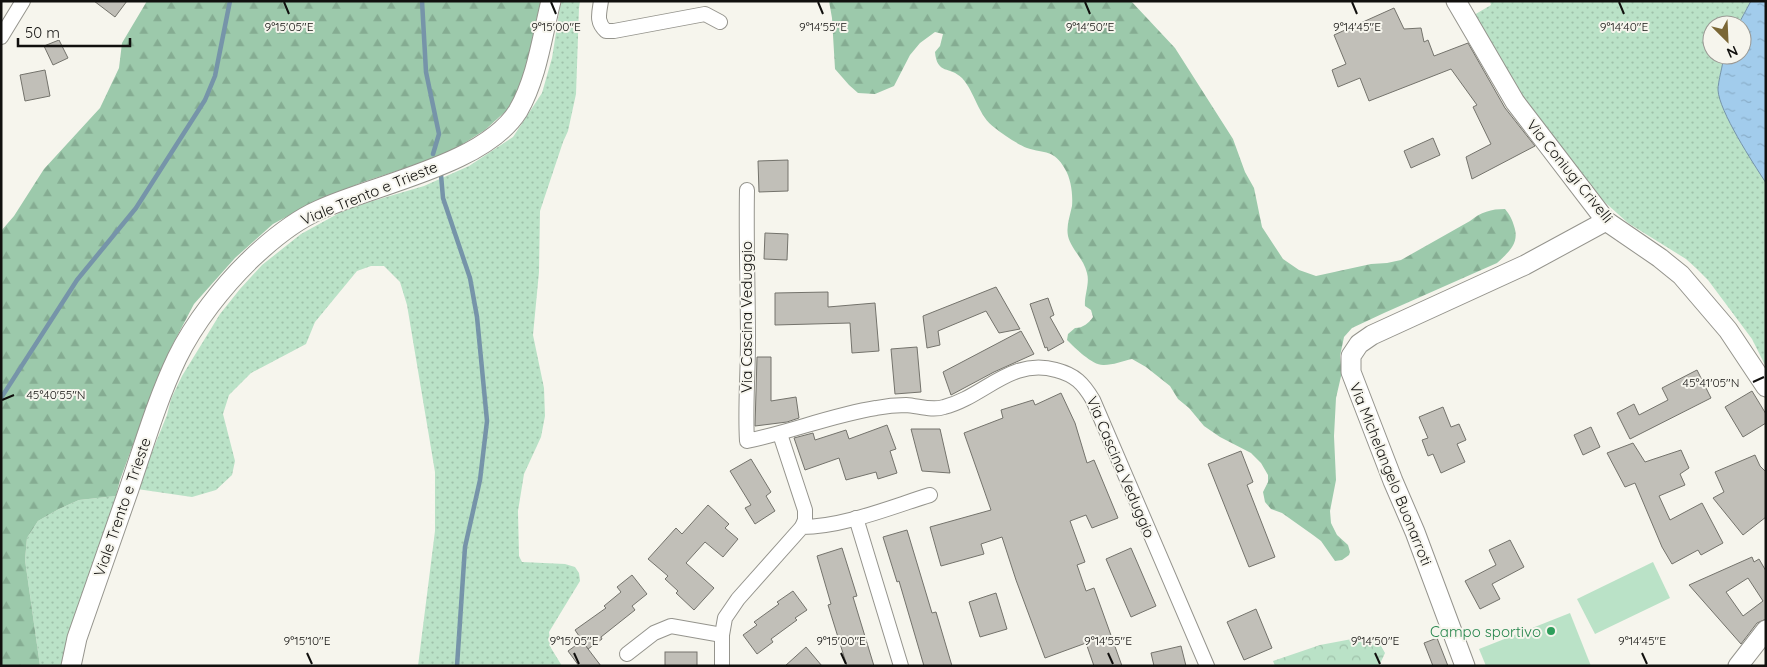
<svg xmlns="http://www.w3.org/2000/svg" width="1767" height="667" font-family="Quicksand,sans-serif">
<defs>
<pattern id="grass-dots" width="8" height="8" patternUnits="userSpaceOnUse" patternTransform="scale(1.25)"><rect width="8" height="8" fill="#bae2c7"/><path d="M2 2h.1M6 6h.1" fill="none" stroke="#9fc1aa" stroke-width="1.8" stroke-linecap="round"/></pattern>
<pattern id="forest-firs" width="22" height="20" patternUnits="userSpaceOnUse" patternTransform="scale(1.25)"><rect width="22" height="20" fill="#9cc9ab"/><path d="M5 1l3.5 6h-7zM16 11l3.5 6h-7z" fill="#85ac92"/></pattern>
<pattern id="park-crowns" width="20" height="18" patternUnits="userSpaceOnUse" patternTransform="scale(1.25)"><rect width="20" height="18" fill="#bae2c7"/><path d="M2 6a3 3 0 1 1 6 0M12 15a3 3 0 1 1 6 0" fill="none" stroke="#9fc1aa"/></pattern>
<pattern id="water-ripples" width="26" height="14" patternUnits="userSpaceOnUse" patternTransform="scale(1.25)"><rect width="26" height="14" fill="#a2ccec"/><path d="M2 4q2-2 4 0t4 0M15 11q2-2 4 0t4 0" fill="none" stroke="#8aaec9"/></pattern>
</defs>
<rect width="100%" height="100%" fill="#f6f5ed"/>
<g fill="url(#grass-dots)">
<polygon points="561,1 580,1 579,8 576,94 568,131 563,142 540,211 539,272 533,335 544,388 545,416 541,437 524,474 518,511 519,556 522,562 565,564 575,567 579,573 580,581 549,632 551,648 562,666 418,666 435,531 435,472 407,305 400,282 384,266 371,266 357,271 315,322 306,344 251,373 229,395 223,414 235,461 232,475 216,490 192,497 137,489 167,415 171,399 182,376 220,314 240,289 262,265 301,234 341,212 359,205 424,186 469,166 513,137 542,93 552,58"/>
<polygon points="1490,1 1751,1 1738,25 1712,25 1712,55 1724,55 1718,89 1732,125 1766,183 1766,367 1752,339 1708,280 1697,269 1686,259 1628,223 1588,187 1520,99 1474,15 1491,5"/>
<polygon points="116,496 64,666 40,666 25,560 27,538 38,521 59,509 79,500"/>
</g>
<g fill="url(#forest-firs)">
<polygon points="147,1 541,1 534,29 526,77 507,110 485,130 455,149 427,161 363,182 312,203 273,224 235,258 194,304 173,344 158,377 120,480 116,496 79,500 59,509 38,521 27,538 25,560 40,666 1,666 1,231 14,216 44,169 100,108 119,68 122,43"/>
<path d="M829,1h302l44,47 58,91 12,33 9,16 8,39 21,32 16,11 17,6 55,-12 16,-1 14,-3 69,-39c11,-9 21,-12 35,-12 5,6 7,10 9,17 6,17 -5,26 -17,37l-113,50 -32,15 -8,9 -4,19 2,16 -6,26 -2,38 2,44 -6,31 1,12 6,12 11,10 2,7 -1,3 -7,5 -7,1 -14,-20 -8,-6 -31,-22 -11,-4 -6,-7 -2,-10 5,-10v-7l-7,-12 -10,-10 -31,-16 -16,-11 -15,-18 -11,-9 -8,-13 -24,-19 -14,-8c-9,2 -19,6 -28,6 -11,1 -29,-17 -37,-25l1,-6 7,-6c8,0 14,-5 18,-11l-2,-7 -6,-4c-1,-10 5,-23 2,-33 -3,-14 -16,-24 -19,-37 -2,-10 2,-20 4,-30 1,-12 -1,-27 -7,-37 -11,-20 -20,-15 -38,-21 -10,-4 -23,-13 -32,-20 -17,-12 -20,-36 -33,-50 -12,-12 -25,-3 -27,-26l5,-6 3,-12 -8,-2 -15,11 -10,12 -16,31 -19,8 -17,-1 -9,-8 -14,-16 -3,-51z"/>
</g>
<polygon fill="url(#park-crowns)" points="1352,639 1364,643 1377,639 1385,653 1379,666 1275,666 1273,661 1320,645"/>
<g fill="#bae2c7">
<polygon points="1653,562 1670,598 1595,634 1577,599"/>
<polygon points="1570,613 1591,666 1486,666 1479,649"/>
</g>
<path fill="url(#water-ripples)" stroke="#7694a9" d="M1751,1h15v182c-13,-20 -47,-72 -48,-93 0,-9 5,-25 6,-35h18v-30h-4z"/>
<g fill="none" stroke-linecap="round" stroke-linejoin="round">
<g stroke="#7694a9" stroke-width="4.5">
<polyline points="422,1 426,72 439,134 433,154"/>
<polyline points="441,175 443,198 470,278 477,317 487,421 480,480 465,547 457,666"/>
<polyline points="1,398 77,280 136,208 205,100 215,76 230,1"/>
</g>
</g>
<g fill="#c1bfb8" stroke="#74736c" fill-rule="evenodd">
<polygon points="94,1 127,1 115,17"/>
<polygon points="1394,8 1404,29 1421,28 1424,42 1428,40 1434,56 1468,43 1505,108 1535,146 1472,179 1466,157 1491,144 1473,107 1477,105 1451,69 1369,101 1360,78 1338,87 1332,70 1346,64 1334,35"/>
<polygon points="59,40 68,58 53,65 44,46"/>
<polygon points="45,70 50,96 25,101 20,75"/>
<polygon points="1433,138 1440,155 1411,168 1404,151"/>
<polygon points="788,160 788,191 759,192 758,161"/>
<polygon points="765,233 788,234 787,260 764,259"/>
<polygon points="996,287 1020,329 999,333 986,311 938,331 940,345 927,348 923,316"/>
<polygon points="828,292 828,307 875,303 879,351 852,353 850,323 775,325 775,293"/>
<polygon points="1048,298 1054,315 1050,317 1064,342 1048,351 1047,347 1045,348 1030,304"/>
<polygon points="1021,331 1034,354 994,372 951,395 943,372"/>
<polygon points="917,347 921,392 895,394 891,349"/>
<polygon points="757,357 771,357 771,401 796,397 799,418 787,422 755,426"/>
<polygon points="1697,370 1711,398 1630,439 1617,413 1634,404 1639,415 1668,400 1662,388"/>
<polygon points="1752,391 1766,414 1766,423 1743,437 1725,407"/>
<polygon points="1061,393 1075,423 1087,463 1094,460 1118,518 1092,528 1086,515 1070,521 1085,562 1077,565 1086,591 1094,588 1122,666 1094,666 1086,643 1045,658 1016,580 1002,537 981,544 984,554 941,566 930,527 991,510 964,433 1003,418 1001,410 1033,400 1035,405"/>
<polygon points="1443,407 1451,427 1459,424 1466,440 1457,444 1465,462 1441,473 1433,454 1428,456 1422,440 1428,438 1419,417"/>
<polygon points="887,425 896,449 890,451 897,473 878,479 876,472 846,480 839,458 805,470 794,438 813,433 815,440 846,430 849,439"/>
<polygon points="1591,427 1600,447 1583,455 1574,435"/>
<polygon points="911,429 940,429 950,473 922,471"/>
<polygon points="1633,443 1645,462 1681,450 1689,468 1680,474 1685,485 1659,496 1670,520 1702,503 1723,543 1701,555 1698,550 1672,564 1662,547 1635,483 1625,487 1607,453"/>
<polygon points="1241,451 1253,482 1247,485 1275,557 1249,567 1208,464"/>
<polygon points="1755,455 1760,466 1766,472 1766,517 1743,535 1713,498 1724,492 1715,472"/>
<polygon points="751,459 771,492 766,496 775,511 755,524 745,508 751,505 730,471"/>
<polygon points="708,505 729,524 725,528 738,539 723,557 705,542 686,563 714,588 694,610 676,593 678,591 665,579 668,576 648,559 676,528 682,534"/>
<polygon points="907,530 932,613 936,612 952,666 924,666 899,581 897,582 883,537"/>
<polygon points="1510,540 1524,567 1492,584 1500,599 1480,609 1465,581 1496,565 1489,550"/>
<polygon points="842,548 857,596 853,597 874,666 847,666 828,605 831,604 817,556"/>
<polygon points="1131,548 1156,606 1131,617 1106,559"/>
<path d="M1752,557l2,5 5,-3 7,12v48l-9,4 -16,21 -52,-59zM1748,578l15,23 -20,15 -17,-24z"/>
<polygon points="632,575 647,594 632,606 635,610 601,637 602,639 588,649 575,630 606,608 604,606 621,592 617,587"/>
<polygon points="793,591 807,610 795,618 797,620 771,639 773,642 757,654 743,635 757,625 754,622 779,604 777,602"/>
<polygon points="996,593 1007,629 980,637 969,602"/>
<polygon points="1256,609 1272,648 1244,660 1227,622"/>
<polygon points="1437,638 1448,666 1433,666 1424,643"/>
<polygon points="582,641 601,666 579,666 568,651"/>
<polygon points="1181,646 1186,666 1154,666 1151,653"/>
<polygon points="806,647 822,666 785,666"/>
<rect x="665" y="652" width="32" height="14"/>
</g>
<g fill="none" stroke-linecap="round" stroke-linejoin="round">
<g stroke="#95948d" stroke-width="16">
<g id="street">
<path d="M601,1c-2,13 -5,21 5,30h8l91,-17 15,8"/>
<polyline points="1,37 23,1"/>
<path d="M747,190c-1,51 1,101 1,151 0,33 -3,67 -1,100 44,-9 85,-26 129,-33 10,-2 20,-3 30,-3 13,1 26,6 38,2 40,-10 67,-50 112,-37 19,5 27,13 37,30l114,266"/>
<polyline points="780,434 805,510 805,520 802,527"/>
<polyline points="856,518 901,666"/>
<polyline points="627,654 654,633 671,626 722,635"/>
<path d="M722,666v-31l3,-17 13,-19 64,-72c41,0 89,-20 128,-32"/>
</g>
</g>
<g stroke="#95948d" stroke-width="21">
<g id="secondary">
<polyline points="1456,1 1515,102 1606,221 1660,258 1681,275 1728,330 1766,387"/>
<path d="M71,666l6,-28c17,-50 35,-99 52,-149 15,-44 28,-89 48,-131 17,-35 46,-72 74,-99 20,-19 43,-38 68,-49 56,-26 165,-45 199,-99 19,-33 24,-74 33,-110"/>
<polyline points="1465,666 1415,532 1393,481 1351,372 1351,356 1359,344 1372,335 1525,265 1606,221"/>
<polyline points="1738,666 1766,630"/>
</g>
</g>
<use href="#street" stroke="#fff" stroke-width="14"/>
<use href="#secondary" stroke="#fff" stroke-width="19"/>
</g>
<path fill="none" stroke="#11100e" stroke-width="2" d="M284,2l5,12M551,2l5,12M818,2l5,12M1085,2l5,12M1352,2l5,12M1619,2l5,12M1753,382l11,-5M2,400l12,-5M307,653l5,11M574,653l5,11M841,653l5,11M1108,653l5,11M1375,653l5,11M1642,653l5,11"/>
<circle fill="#2e9e5b" stroke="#f6f5ed" stroke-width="2" cx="1551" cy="631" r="5"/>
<g text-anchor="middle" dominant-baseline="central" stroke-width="4" stroke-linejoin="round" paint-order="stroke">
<g font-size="15" fill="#11100e" stroke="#f6f5ed">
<text transform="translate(1570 171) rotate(51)">Via Coniugi Crivelli</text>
<text transform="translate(369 193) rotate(-22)">Viale Trento e Trieste</text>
<text transform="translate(746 317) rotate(-90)">Via Cascina Veduggio</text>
<text transform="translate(1121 467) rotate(67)">Via Cascina Veduggio</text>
<text transform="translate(1391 474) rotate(68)">Via Michelangelo Buonarroti</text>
<text transform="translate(122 507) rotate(-71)">Viale Trento e Trieste</text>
</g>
<g font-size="15" fill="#27864d" stroke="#f6f5ed" text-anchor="end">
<text x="1541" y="631">Campo sportivo</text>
</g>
</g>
<g font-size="12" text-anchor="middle" fill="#11100e" stroke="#f6f5ed" stroke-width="4" stroke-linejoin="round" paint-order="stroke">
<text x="289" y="31">9°15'05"E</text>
<text x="556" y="31">9°15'00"E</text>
<text x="823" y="31">9°14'55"E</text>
<text x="1090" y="31">9°14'50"E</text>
<text x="1357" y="31">9°14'45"E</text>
<text x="1624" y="31">9°14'40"E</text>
<text x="1711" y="387">45°41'05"N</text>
<text x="56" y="399">45°40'55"N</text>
<text x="307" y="645">9°15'10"E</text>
<text x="574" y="645">9°15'05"E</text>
<text x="841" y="645">9°15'00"E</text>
<text x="1108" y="645">9°14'55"E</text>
<text x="1375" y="645">9°14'50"E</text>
<text x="1642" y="645">9°14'45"E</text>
</g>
<rect width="1767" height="667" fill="none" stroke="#11100e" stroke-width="5"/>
<g transform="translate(1727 40) rotate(156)"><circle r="24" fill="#f6f5ed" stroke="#9a9994"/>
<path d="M0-4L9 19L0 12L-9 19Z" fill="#7a6635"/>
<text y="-8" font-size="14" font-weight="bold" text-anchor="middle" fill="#11100e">N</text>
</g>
<path d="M18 38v8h112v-8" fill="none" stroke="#11100e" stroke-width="2.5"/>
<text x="25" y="38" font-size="15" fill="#11100e" stroke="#f6f5ed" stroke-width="4" paint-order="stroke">50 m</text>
</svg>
